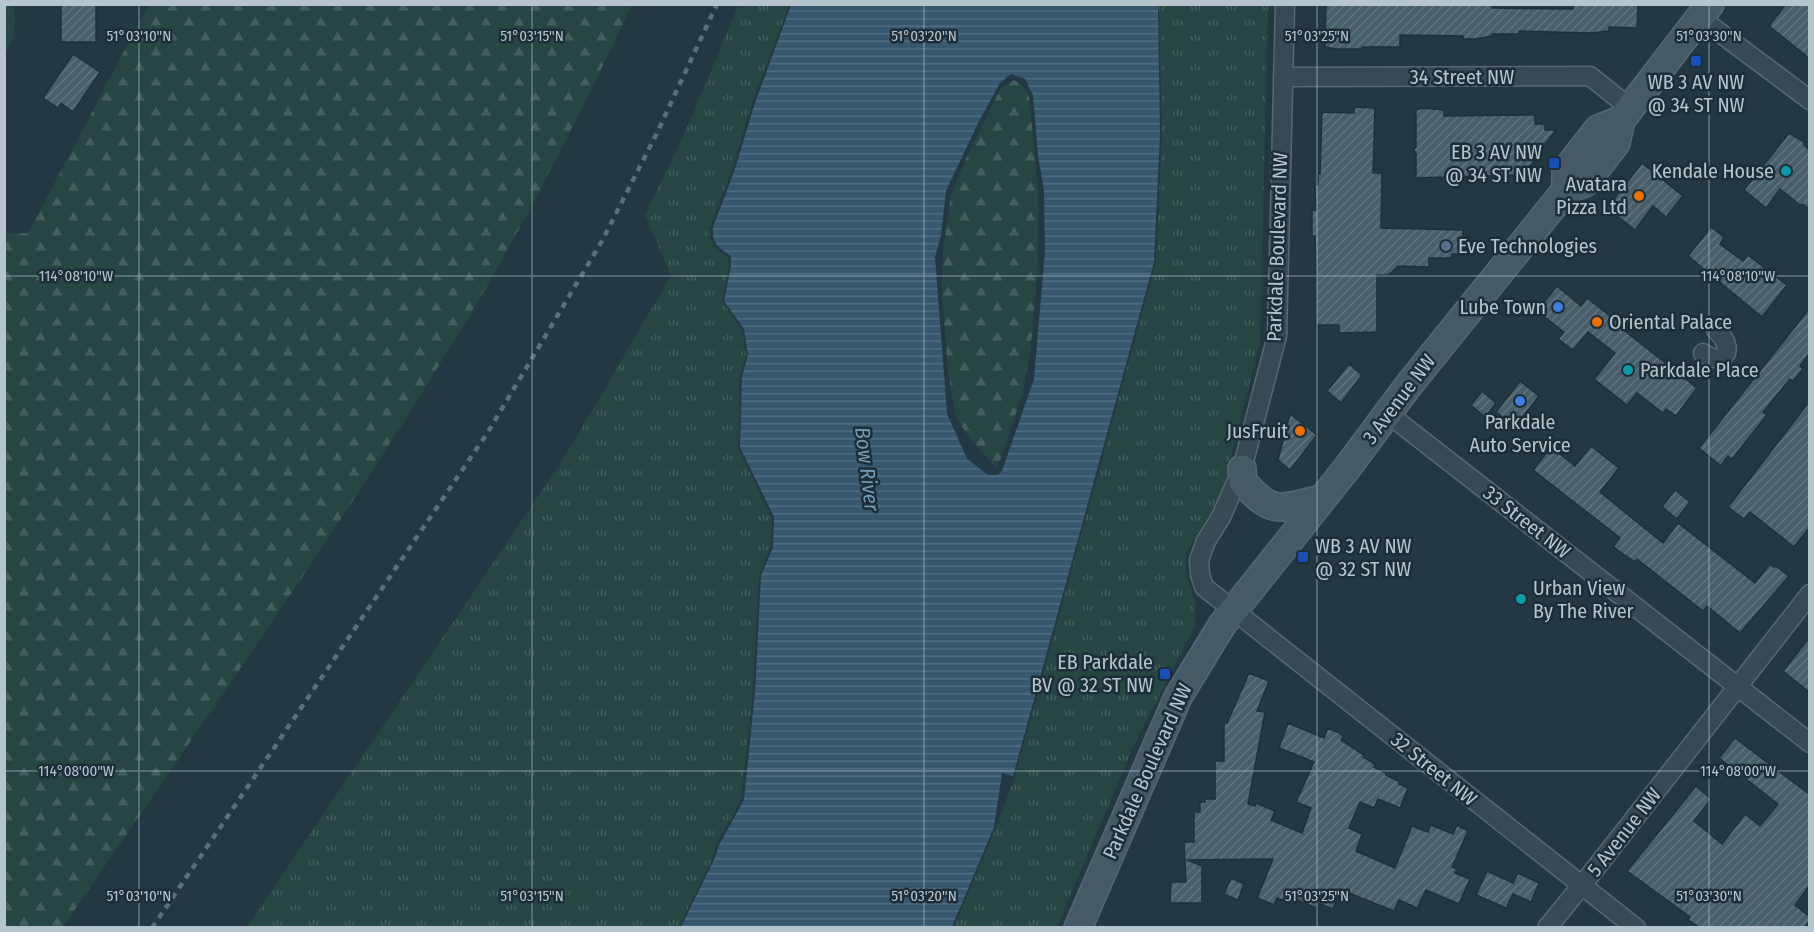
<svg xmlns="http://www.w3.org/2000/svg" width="1814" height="932" font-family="'Fira Sans Condensed',sans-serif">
<defs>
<pattern id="forest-firs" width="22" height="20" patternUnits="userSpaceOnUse" patternTransform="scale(1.5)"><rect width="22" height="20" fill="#264543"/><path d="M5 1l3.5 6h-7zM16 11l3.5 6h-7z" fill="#435e5d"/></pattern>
<pattern id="park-tufts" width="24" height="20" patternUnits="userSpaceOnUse" patternTransform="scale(1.5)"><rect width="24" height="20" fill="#264543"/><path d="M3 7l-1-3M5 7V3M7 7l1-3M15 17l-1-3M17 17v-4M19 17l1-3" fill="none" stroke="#435e5d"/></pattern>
<pattern id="water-rules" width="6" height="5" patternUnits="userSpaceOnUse" patternTransform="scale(1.5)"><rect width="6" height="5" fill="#36576d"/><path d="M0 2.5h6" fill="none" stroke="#516e81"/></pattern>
<pattern id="building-hatch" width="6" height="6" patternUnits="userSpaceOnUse" patternTransform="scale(1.5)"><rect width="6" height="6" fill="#485e6b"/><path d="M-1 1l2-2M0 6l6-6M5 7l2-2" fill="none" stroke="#60737f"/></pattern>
</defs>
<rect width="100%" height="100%" fill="#243844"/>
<path fill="#264543" d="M5,4l9,1c1,18 3,34 -9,48z"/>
<g fill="url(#forest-firs)">
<path d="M149,4l483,1c-53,111 -108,222 -173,328 -124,203 -262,398 -396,594h-58v-694h23z"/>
<polygon points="1014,80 1022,85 1029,96 1038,189 1038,267 1031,345 1023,393 997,469 971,440 956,418 948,370 942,295 943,250 951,195 968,154 1001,88"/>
</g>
<g fill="url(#park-tufts)">
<path d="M739,4l50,1 -37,98 -19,64 -24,63c1,14 7,19 19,27l1,10 -7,34 20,29 4,25 -7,23 1,35 -2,35 34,70 -1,28 -12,29 -6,117 -12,108 -25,45 -4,15 -33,67h-432l317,-469 107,-182 -26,-61 45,-94z"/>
<polygon points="1159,5 1268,5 1260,341 1255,362 1223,488 1212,511 1186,553 1186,574 1195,601 1195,626 1133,747 1057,927 954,927 996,827 1015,776 1156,262 1162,134"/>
</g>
<path fill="url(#water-rules)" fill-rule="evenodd" d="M791,5h367l2,129 -6,128 -141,514 -11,-3 -8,54 -42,100h-271l33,-67 5,-15 25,-45 11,-107 6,-117 12,-29 1,-30 -34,-70 2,-70 6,-22 -4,-26 -20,-28 7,-35v-10c-13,-9 -19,-12 -18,-29l22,-58 20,-66zM1011,74l14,5 8,16 5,61 6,34 1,61 -11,128 -32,92 -4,4h-10l-21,-16 -20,-45 -12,-157 6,-22 5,-44 33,-70 21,-38z"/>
<g fill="url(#building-hatch)" stroke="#1f303b" stroke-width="1.5">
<rect x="61" y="4" width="35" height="38"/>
<polygon points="1326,4 1492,4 1492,8 1573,9 1573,4 1638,4 1637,28 1609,27 1609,31 1592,33 1519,31 1519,34 1492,34 1492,36 1476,39 1463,39 1463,36 1400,35 1400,47 1362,47 1362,49 1336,49 1325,47"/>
<polygon points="1786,4 1809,4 1809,58 1769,26"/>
<polygon points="73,54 100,72 73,112 61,103 58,108 43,98"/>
<polygon points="1354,107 1375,108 1373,173 1382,173 1381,228 1463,230 1463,238 1465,238 1465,254 1452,254 1452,258 1429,258 1429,267 1398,266 1389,275 1377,275 1377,332 1339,333 1339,325 1316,325 1316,262 1315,236 1312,236 1312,210 1316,210 1315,185 1318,185 1318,174 1320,174 1322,112 1354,113"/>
<polygon points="1423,108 1444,110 1444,116 1535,115 1535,124 1545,124 1545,130 1556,130 1541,149 1535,144 1535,160 1524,175 1416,178 1416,153 1413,149 1416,147 1416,110"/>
<polygon points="1789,133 1804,142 1804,145 1809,150 1809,209 1803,204 1800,205 1780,189 1766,208 1744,190"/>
<polygon points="1642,163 1683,196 1666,217 1653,206 1635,230 1607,208"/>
<polygon points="1711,227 1724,237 1720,244 1743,261 1748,255 1787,285 1762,317 1688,256"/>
<polygon points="1557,286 1581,306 1587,298 1623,326 1621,328 1697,388 1676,416 1666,409 1663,413 1637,393 1627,405 1594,379 1615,353 1588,332 1573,350 1558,339 1564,332 1537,311"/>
<polygon points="1809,309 1809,354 1800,366 1803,369 1793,381 1790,379 1763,412 1767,415 1732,459 1728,456 1721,466 1699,448"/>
<polygon points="1349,364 1362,375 1341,403 1327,391"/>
<polygon points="1520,381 1539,396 1515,427 1496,412"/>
<polygon points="1482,391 1496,403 1485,417 1471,405"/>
<polygon points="1809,402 1809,528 1794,547 1750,512 1744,519 1728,507"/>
<polygon points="1290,414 1317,435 1290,470 1278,460"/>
<polygon points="1591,446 1619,468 1600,492 1663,543 1678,523 1755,583 1770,564 1774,567 1776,566 1789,576 1740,633 1707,606 1703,611 1637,559 1635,562 1613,547 1620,538 1533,470 1551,447 1575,466"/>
<polygon points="1675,490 1690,502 1677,519 1662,507"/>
<polygon points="1809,638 1809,692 1783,671"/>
<polygon points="1249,673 1269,681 1257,711 1265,712 1248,804 1255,806 1256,803 1275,811 1271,820 1302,833 1311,808 1296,802 1314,762 1279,748 1288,723 1324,738 1328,728 1339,733 1343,736 1341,740 1364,755 1363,757 1375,764 1374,767 1386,773 1386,775 1400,782 1399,784 1408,788 1400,808 1378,799 1374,808 1360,802 1349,828 1362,834 1356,851 1395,868 1412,826 1428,832 1431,825 1453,834 1457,825 1468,831 1452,867 1457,869 1455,873 1470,879 1459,904 1426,890 1417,908 1399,900 1394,911 1341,890 1333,909 1318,903 1316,908 1295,899 1293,904 1277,898 1274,905 1257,898 1273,859 1187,860 1202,866 1202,903 1170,903 1171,882 1186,882 1184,842 1194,842 1194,812 1200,812 1200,802 1205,802 1205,799 1215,799 1215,761 1224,761 1224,723 1227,723"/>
<polygon points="1735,738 1809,794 1809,886 1795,905 1809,916 1809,922 1805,927 1699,927 1688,920 1690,917 1627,871 1696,786 1711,799 1694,821 1722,844 1745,814 1760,826 1778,804 1719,758"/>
<polygon points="1487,871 1513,883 1518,873 1539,883 1531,902 1513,894 1506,908 1476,895"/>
<polygon points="1231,878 1244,884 1238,900 1224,894"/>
</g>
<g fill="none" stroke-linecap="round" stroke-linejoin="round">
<g stroke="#576771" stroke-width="21">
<g id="street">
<polyline points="1285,4 1277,336 1242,469 1221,517 1206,541 1199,560 1200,574 1204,587 1636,928"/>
<polyline points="1700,18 1810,100"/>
<polyline points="1283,77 1590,76 1630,108"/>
<path d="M1703,353c21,15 34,-4 13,-23"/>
<polyline points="1387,413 1810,743"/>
<polyline points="1547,928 1595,869 1810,594"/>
</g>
</g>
<g stroke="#576771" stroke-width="30">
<g id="secondary">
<polyline points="1566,190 1566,170 1598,129 1621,120"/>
<path d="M1242,469l1,13c31,35 38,26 79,17"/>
<polyline points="1078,928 1178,697 1222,625 1347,468 1408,386 1566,190 1585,183 1616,143 1621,120 1710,4"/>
</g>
</g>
<use href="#street" stroke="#394954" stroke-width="18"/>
<use href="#secondary" stroke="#465967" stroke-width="27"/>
<polyline stroke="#5a6e7b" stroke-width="4.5" stroke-dasharray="6 6" stroke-linecap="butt" points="152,928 488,432 602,241 656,135 717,4"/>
</g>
<path fill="none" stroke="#b6c4cd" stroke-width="1.5" stroke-opacity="0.45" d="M139,4v924M532,4v924M924,4v924M1317,4v924M1709,4v924M4,276h1806M4,771h1806"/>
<g fill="#1a4fb4" stroke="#1d2e39" stroke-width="2">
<rect x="1690" y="55" width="12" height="12" rx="3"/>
<rect x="1548" y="157" width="12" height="12" rx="3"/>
<rect x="1297" y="551" width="12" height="12" rx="3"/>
<rect x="1159" y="668" width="12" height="12" rx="3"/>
</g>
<g fill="#0f9aa8" stroke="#1d2e39" stroke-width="2">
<circle cx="1786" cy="171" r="6"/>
<circle cx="1628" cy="370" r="6"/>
<circle cx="1521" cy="599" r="6"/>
</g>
<g fill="#e8710a" stroke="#1d2e39" stroke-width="2">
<circle cx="1639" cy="196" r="6"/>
<circle cx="1597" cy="322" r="6"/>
<circle cx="1300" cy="431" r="6"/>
</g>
<circle fill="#5c6f8a" stroke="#1d2e39" stroke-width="2" cx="1446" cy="246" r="6"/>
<g fill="#3f7fe0" stroke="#1d2e39" stroke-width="2">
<circle cx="1558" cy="307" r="6"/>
<circle cx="1520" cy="401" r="6"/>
</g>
<g text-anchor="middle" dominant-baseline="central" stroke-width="5" stroke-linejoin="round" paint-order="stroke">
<g font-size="20" fill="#b6c4cd" stroke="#1d2e39">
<text x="1462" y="77">34 Street NW</text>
<text transform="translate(1277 247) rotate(-88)">Parkdale Boulevard NW</text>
<text transform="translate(1399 399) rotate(-53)">3 Avenue NW</text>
<text transform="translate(1527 522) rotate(38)">33 Street NW</text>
<text transform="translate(1434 769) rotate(39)">32 Street NW</text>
<text transform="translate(1147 771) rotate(-66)">Parkdale Boulevard NW</text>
<text transform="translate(1624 832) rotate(-52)">5 Avenue NW</text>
</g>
<g font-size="20" fill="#b6c4cd" stroke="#1d2e39" text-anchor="end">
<text x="1696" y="82" text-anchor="middle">WB 3 AV NW<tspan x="1696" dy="23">@ 34 ST NW</tspan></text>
<text x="1542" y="152">EB 3 AV NW<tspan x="1542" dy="23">@ 34 ST NW</tspan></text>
<text x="1774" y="171">Kendale House</text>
<text x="1627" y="184">Avatara<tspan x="1627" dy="23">Pizza Ltd</tspan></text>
<text x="1458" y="246" text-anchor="start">Eve Technologies</text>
<text x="1546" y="307">Lube Town</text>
<text x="1609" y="322" text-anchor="start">Oriental Palace</text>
<text x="1640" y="370" text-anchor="start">Parkdale Place</text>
<text x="1520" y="422" text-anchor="middle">Parkdale<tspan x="1520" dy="23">Auto Service</tspan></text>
<text x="1288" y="431">JusFruit</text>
<text x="1315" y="546" text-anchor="start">WB 3 AV NW<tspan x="1315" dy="23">@ 32 ST NW</tspan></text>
<text x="1533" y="588" text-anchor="start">Urban View<tspan x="1533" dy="23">By The River</tspan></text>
<text x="1153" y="662">EB Parkdale<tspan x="1153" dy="23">BV @ 32 ST NW</tspan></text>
</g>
<g font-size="21" font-style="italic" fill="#739bb3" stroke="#1d2e39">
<text transform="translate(867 469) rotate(83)">Bow River</text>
</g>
</g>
<g font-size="15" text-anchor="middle" fill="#b6c4cd" stroke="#1d2e39" stroke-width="5" stroke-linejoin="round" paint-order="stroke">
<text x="139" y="41">51°03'10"N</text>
<text x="532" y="41">51°03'15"N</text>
<text x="924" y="41">51°03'20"N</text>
<text x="1317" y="41">51°03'25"N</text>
<text x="1709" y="41">51°03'30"N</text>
<text x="1738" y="281">114°08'10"W</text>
<text x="76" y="281">114°08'10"W</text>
<text x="76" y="776">114°08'00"W</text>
<text x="1738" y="776">114°08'00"W</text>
<text x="139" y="901">51°03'10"N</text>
<text x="532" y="901">51°03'15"N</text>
<text x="924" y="901">51°03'20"N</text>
<text x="1317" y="901">51°03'25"N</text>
<text x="1709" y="901">51°03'30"N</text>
</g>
<rect width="1814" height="932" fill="none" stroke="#b6c4cd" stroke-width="12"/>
</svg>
